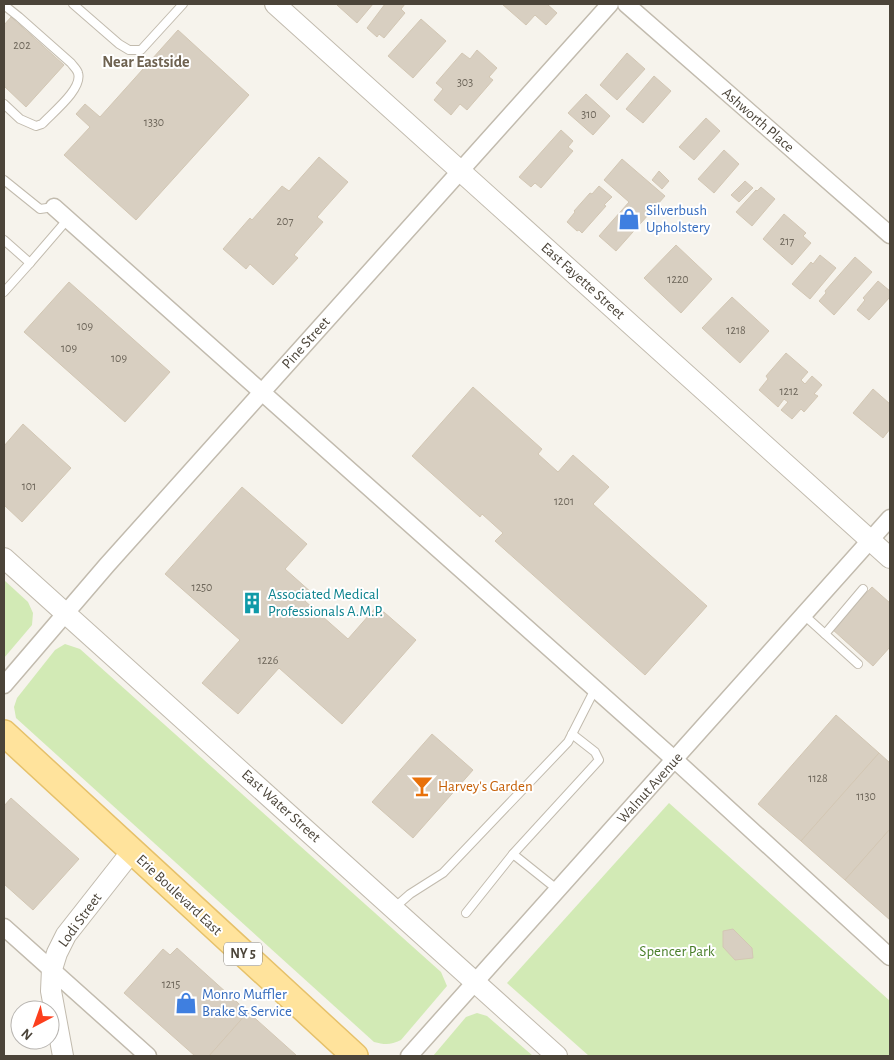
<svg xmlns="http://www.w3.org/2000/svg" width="894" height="1060" font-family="'Alegreya Sans',sans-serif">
<rect width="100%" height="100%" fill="#f6f3ec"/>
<g fill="#d2eab5">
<polygon points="4,580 28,602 33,613 32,625 4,658"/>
<path d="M65,644l15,5 361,323 6,14 -46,54c-10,5 -16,5 -27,2l-358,-324 -2,-11 3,-9 38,-48z"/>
<polygon points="669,803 890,1001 890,1056 589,1056 507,983"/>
<polygon points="477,1013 487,1016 533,1056 433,1056 466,1017"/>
</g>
<g fill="#d8cfc1" stroke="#d3c7b4">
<polygon points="338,4 373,4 357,23 337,5"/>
<polygon points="385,4 405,4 401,9 405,13 384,38 379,34 377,37 367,28"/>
<polygon points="502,4 547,4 557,13 546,25 535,15 526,25"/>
<polygon points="11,17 64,65 26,107 4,86 4,25"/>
<polygon points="421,19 446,41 413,78 388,56"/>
<polygon points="178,30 249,95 136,220 64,155 90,127 76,114 85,104 100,117"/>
<polygon points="477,50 497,68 489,77 493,80 467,110 460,104 451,115 434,100 443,89 436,83 462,53 470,59"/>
<polygon points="627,53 645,69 617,100 600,85"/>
<polygon points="654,76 671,91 643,123 626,109"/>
<polygon points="586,94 610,116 593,135 568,113"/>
<polygon points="706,118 720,131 694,160 679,147"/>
<polygon points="561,130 573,141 568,147 573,151 541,188 535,183 531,187 519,177"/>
<polygon points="724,150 739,164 714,193 698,179"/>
<polygon points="319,157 348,182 317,217 323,222 294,255 298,258 273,285 250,264 246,269 223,249 250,218 252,220 282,186 289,191"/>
<polygon points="622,159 665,196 616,251 599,236 629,202 604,180"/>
<polygon points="659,171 669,181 662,189 652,180"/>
<polygon points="745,181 753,188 739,202 731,195"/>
<polygon points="599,186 612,197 604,205 606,206 582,233 579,230 577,231 567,222 575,212 574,211 590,193 592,194"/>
<polygon points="761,187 775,199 752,226 736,212 756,190 757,191"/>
<polygon points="784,214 806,233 803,236 811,243 792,265 763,239"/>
<polygon points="676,245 712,279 681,313 644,278"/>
<polygon points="820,255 836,268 810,299 792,284 811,262 813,264"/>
<polygon points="855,257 872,272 834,315 819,301 826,293 825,291"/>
<polygon points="878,281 890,291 890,297 869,320 857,310 865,300 863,298"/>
<polygon points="69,282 170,372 125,422 24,332"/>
<polygon points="732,297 769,331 740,363 702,328"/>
<polygon points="786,353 808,372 801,380 805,384 812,376 822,385 814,394 818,396 804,412 801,409 792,419 781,410 788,402 784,399 778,407 759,390 768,379 766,376"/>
<polygon points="473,387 542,449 538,454 558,472 573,455 609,487 593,504 707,606 645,675 495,541 503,533 482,514 480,517 412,456"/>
<polygon points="873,389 890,404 890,429 883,438 853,413"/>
<polygon points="23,424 71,468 22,522 4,505 4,446"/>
<polygon points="242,487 307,544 285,569 312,593 305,601 348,639 377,606 416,640 342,724 279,668 238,714 202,683 240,640 165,574"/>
<polygon points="872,587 890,603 890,647 873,666 832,629"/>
<polygon points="836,715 879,753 801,841 758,804"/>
<polygon points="432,734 473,770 413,838 372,802"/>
<polygon points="879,753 890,763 890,829 845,880 801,841"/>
<polygon points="11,798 79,859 33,910 4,884 4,806"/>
<polygon points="890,829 890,920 845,880"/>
<polygon points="733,929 752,948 753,958 735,960 723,947 723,931"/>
<polygon points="177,948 248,1012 209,1056 195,1056 124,993 163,949 170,955"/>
<polygon points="248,1012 296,1055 295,1056 209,1056"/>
</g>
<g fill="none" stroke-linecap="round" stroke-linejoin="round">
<g stroke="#c2bbae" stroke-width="10">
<g id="service">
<polyline points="73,4 119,44 129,50 141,50 183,4"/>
<path d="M4,5l15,12 52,46c2,3 6,6 7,10 5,16 -26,40 -36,51l-6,2 -16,-7 -16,-15"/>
<polyline points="4,180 40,209 54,207"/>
<polyline points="4,240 30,263 67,220"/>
<polyline points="4,292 30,263"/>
<polyline points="804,615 858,664"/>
<polyline points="825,634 863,589"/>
<polyline points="513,854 599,760 595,752 572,734"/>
<polyline points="394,908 410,894 443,873 568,742 595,689"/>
<polyline points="466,913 513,854 558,890"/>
</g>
</g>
<g stroke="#c2bbae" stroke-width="19">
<g id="minor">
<polyline points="626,4 890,235"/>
<polyline points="54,207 675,760 890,957"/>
<polyline points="4,685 107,565 610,4"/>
<polyline points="4,927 148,1056"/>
<polyline points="409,1056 890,518"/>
</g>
</g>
<g stroke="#c2bbae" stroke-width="22">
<g id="tertiary">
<polyline points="275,4 890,558"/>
<polyline points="4,558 557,1056"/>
<polyline points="63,1056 51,991 52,969 57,953 66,935 132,851"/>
</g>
</g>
<g stroke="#e6c16a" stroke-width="28">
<polyline id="primary" points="4,733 355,1056"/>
</g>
<use href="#service" stroke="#fff" stroke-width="8"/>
<use href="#minor" stroke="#fff" stroke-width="16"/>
<use href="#tertiary" stroke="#fff" stroke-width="20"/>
<use href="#primary" stroke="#ffe39c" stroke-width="25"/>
</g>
<defs>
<g id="shop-bare" transform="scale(1.725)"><path d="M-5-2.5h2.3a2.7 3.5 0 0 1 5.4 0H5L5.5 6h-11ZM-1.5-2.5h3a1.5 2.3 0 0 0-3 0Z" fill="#3f7fe0" stroke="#fff" stroke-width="2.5" paint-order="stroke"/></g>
<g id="building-bare" transform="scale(1.725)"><path d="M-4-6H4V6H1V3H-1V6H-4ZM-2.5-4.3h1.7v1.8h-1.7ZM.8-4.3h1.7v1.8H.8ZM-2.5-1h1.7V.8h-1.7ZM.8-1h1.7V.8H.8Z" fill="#0f9aa8" stroke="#fff" stroke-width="2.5" paint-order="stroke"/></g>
<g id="bar-bare" transform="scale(1.725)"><path d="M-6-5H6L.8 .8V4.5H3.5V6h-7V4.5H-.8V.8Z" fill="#e8710a" stroke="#fff" stroke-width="2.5" paint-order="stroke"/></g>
</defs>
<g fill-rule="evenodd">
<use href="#shop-bare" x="629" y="219"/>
<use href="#building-bare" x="252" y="603"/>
<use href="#bar-bare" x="422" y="786"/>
<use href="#shop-bare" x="186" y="1003"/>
</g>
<g text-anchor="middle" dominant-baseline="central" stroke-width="4" stroke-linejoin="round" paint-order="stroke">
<g font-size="12" fill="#6e675b">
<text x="22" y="45">202</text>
<text x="465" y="82">303</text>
<text x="589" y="114">310</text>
<text x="154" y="122">1330</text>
<text x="285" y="221">207</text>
<text x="787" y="241">217</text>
<text x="678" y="279">1220</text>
<text x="85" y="326">109</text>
<text x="736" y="330">1218</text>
<text x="69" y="348">109</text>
<text x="119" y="358">109</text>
<text x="789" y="391">1212</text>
<text x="29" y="486">101</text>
<text x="564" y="501">1201</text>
<text x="202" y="587">1250</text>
<text x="268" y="660">1226</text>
<text x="818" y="778">1128</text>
<text x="866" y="796">1130</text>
<text x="171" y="984">1215</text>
</g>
<rect fill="#fff" stroke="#817c74" stroke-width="1" x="224" y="942.5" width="38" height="23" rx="4"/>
<g font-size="14" font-weight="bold" fill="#4b4439">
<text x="243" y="954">NY 5</text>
</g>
<g font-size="15" fill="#4b4439" stroke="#fff">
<text transform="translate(758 120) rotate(41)">Ashworth Place</text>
<text transform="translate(583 281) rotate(42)">East Fayette Street</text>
<text transform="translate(306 343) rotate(-48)">Pine Street</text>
<text transform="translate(650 788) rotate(-48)">Walnut Avenue</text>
<text transform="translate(281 806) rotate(42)">East Water Street</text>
<text transform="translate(179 895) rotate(43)">Erie Boulevard East</text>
<text transform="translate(80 920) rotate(-54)">Lodi Street</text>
</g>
<g font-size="15" fill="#366cbe" stroke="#fff" text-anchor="start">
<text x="646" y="210">Silverbush<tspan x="646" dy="17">Upholstery</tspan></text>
<text x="202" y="994">Monro Muffler<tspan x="202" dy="17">Brake &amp; Service</tspan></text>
</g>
<g font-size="15" fill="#0d838f" stroke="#fff" text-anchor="start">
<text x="268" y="594">Associated Medical<tspan x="268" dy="17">Professionals A.M.P.</tspan></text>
</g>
<g font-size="15" fill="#c56008" stroke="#fff" text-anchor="start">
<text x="438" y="786">Harvey's Garden</text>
</g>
<g font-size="15" fill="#4a7f2a" stroke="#fff">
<text x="677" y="951">Spencer Park</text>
</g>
<g font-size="16" font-weight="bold" fill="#6e6250" stroke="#fff">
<text x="146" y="62">Near Eastside</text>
</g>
</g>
<rect width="894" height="1060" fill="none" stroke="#4b4439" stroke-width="10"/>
<g transform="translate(35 1025) rotate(221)"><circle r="24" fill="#ffffff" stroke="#b7b4b0"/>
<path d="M0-4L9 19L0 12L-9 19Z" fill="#fc3f1d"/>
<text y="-8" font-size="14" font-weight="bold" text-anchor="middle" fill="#4b4439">N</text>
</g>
</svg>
